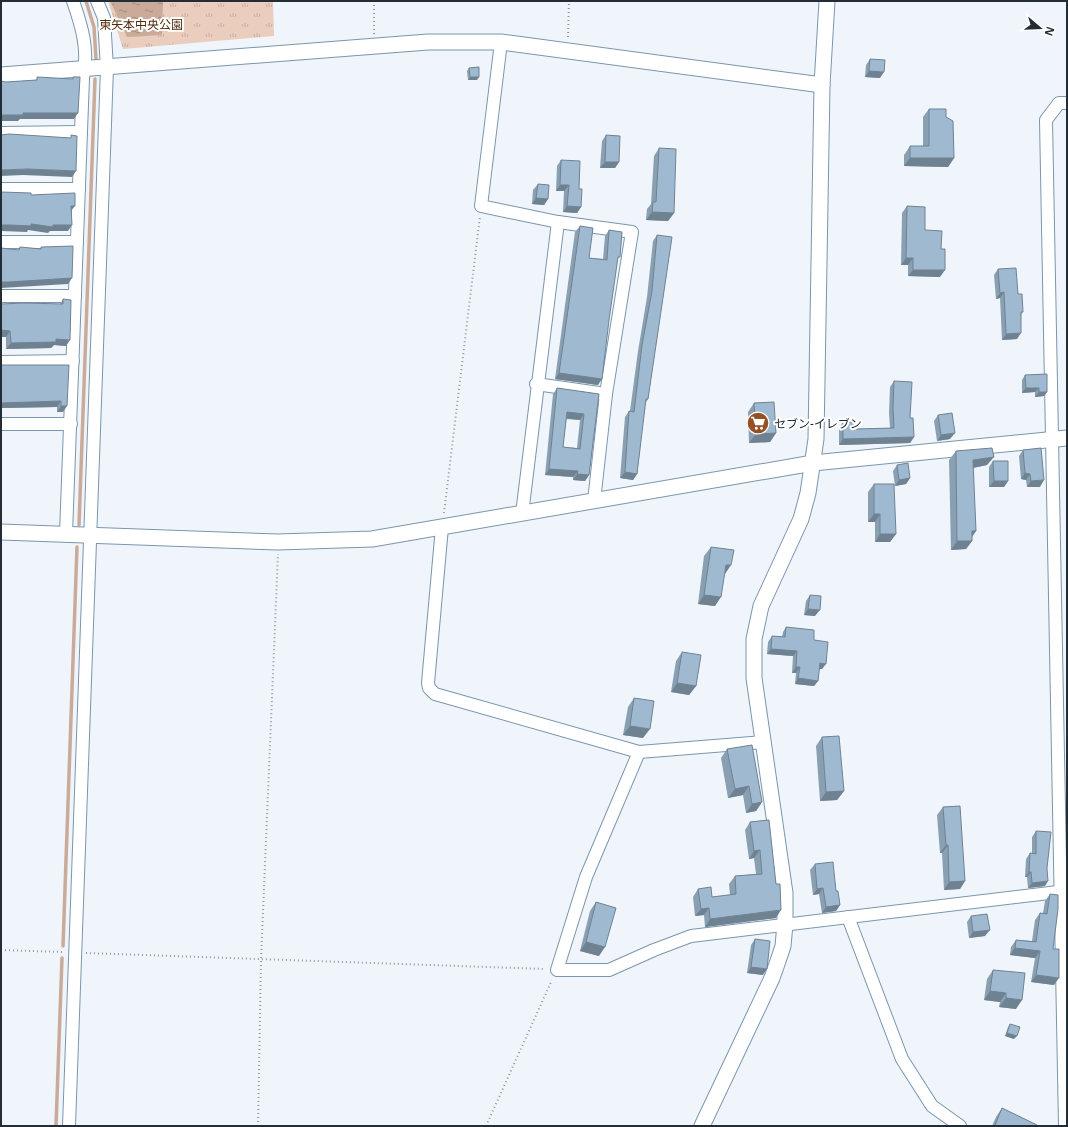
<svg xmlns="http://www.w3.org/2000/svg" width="1068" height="1127" font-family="'Noto Sans','Noto Sans JP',sans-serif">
<defs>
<pattern id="grass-tufts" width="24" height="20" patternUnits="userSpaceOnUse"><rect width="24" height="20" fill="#eacdbd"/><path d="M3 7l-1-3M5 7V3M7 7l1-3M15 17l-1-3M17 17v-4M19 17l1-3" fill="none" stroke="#c8b0a3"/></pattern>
<pattern id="water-ripples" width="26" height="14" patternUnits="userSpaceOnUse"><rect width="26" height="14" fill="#caab9a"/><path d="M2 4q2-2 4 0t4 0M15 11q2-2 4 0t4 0" fill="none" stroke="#a48c7e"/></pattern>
</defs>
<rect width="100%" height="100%" fill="#eff5fa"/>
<polygon fill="url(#grass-tufts)" points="108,1 273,1 274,36 123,49"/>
<polygon fill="url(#water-ripples)" points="110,1 163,1 162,35 127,37"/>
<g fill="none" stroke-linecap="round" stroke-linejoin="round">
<g stroke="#caab9a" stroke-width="3.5">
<polyline points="86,1 94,27 96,59"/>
<polyline points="79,525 95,79"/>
<polyline points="63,946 77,547"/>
<polyline points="56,1126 62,958"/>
</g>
<g stroke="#7a96ad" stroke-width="14">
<g id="minor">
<polyline points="501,42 481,206 558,222 632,232 606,394 594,501"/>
<polyline points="1,133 81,132"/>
<polyline points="1,189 79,189"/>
<polyline points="1,242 77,242"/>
<polyline points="1,296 75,296"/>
<polyline points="1,362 73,361"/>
<polyline points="536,384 606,394"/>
<polyline points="1,424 71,424"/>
<polyline points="522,514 558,222"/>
<polyline points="442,527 428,683 429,688 435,694 639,752 764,742"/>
<path d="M66,534l17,-456c6,-28 -1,-51 -10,-77"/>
<polyline points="639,752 586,877 557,970 609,970 654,950 691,936 1066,891"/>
<polyline points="848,917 902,1059 932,1106 960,1126"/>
<polyline points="69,1126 107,68 104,18 97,1"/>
<polyline points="1065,1126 1046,120 1059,103 1067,103"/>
</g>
</g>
<g stroke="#7a96ad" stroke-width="17">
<g id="tertiary">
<polyline points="1,75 428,42 501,42 822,85"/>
<polyline points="1,532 278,542 372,539 813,463 1067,438"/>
<polyline points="702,1126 772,978 778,961 783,946 785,924 785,893 754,678 754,639 761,606 801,519 808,493 816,439 822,85 827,1"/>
</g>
</g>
<g stroke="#90989f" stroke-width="2" stroke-dasharray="1 3" stroke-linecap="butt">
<polyline points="374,1 374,34"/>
<polyline points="568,37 569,1"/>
<polyline points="444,513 480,216"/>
<polyline points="1,950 64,952"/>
<polyline points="86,953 545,969"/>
<polyline points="258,1126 261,960 278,554"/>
<polyline points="486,1126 552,980"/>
</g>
<use href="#minor" stroke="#fff" stroke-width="12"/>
<use href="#tertiary" stroke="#fff" stroke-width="15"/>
</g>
<g fill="#89a0b3" fill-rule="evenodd">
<polygon points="870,59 880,78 865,77 866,65"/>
<polygon points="469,68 477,80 468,80 467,71"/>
<polygon points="929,109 946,117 954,158 948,167 904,166 904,155 910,146 923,146 923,117"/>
<polygon points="606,135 619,162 615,168 600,168 602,141"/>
<polygon points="659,148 674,213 668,221 646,220 647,209 651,204 654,156"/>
<polygon points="561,160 579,189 581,207 577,213 563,212 564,191 556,191 557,166"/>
<polygon points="538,184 548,199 544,205 532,204 533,190"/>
<polygon points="907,206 925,230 941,249 940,277 908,276 908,265 901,265 902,213"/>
<polygon points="580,226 589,258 603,259 605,236 609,230 617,261 598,385 555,379 575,232"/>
<polygon points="657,235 648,399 645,404 637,474 633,480 620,478 625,417 629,411 630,411 638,351 647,297 653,241"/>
<polygon points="998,269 1018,294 1023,312 1021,315 1017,339 1002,340 1000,298 996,299 994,275"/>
<polygon points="63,299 66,346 54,345 51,348 6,349 6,337 1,337 1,304 60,304"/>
<polygon points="1,365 69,365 63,412 57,412 57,407 1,408"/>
<polygon points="1025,375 1047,392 1044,396 1035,397 1035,392 1022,393 1022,380"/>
<polygon points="894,381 910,418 914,437 910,443 839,445 839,428 843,422 856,429 890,428 889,413 890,387"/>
<path d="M557,388l42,6 -10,81 -4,6 -12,-1v-3l-28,-2 8,-81zM566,419l14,1 -3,28 -14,-1z"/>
<polygon points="754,403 776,433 770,442 749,443 748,412"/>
<polygon points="938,415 950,439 937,441 934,421"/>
<polygon points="1023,450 1040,487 1027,487 1026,480 1021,479 1019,456"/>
<polygon points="956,451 987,465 973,468 976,531 972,536 972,541 966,549 951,550 949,460"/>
<polygon points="993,461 1008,481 1004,487 989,487 989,467"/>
<polygon points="897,465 910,478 906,484 895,486 893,471"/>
<polygon points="874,484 896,534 890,542 875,542 875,522 868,522 868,492"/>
<polygon points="711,547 725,574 724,574 715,606 698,604 704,556"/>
<polygon points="810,595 815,616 804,615 806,601"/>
<polygon points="786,627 814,640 822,669 819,669 818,681 814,686 795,684 796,673 792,673 793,656 767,654 768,642 772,636 782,637 783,632"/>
<polygon points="682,652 696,686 689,695 671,692 676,661"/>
<polygon points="634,698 643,738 623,735 628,707"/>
<polygon points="822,737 844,791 837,800 820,801 816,746"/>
<polygon points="727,749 762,802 756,811 746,813 743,795 728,798 721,758"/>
<polygon points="943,807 965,881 960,889 944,890 942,853 940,853 937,815"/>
<polygon points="769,820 776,918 705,927 704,915 695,916 693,897 698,889 712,897 730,895 729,884 735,876 756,874 754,858 749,859 745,830 750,822"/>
<polygon points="1036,831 1045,886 1028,888 1027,877 1025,877 1026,859 1030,853 1032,853 1032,837"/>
<polygon points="815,864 836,891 840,905 836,911 822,913 819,894 813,895 810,870"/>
<polygon points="1050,894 1053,949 1054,985 1031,982 1035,958 1010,955 1011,947 1016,940 1032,941 1035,920 1040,913 1043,913 1045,901"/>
<polygon points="596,902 599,956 580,951 590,911"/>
<polygon points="971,916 985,936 969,938 967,922"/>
<polygon points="755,939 763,975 747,973 751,945"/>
<polygon points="993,970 1016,1009 999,1007 1000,1002 984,1000 987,979"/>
<polygon points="1010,1024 1014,1039 1005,1036 1008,1027"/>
<polygon points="1002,1108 1036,1126 992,1126 996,1117"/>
</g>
<g fill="#6f8292">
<polygon points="869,71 884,72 880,78 865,77"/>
<polygon points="470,77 479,77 477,80 468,80"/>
<polygon points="23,113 78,113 74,119 20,119 18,121 1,121 1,115"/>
<polygon points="910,158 954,158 948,167 904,166"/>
<polygon points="605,162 619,162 615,168 600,168"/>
<polygon points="28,169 76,171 72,177 23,175 1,176 1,170"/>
<polygon points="560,185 569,185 564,191 556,191"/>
<polygon points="536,198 548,199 544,205 532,204"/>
<polygon points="71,206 75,206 70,212"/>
<polygon points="567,206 581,207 577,213 563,212"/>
<polygon points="652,212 674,213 668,221 646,220"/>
<polygon points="31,224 53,225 72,225 68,231 50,231 48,233 28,230 27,232 1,231 1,225"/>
<polygon points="906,258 913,258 908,265 901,265"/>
<polygon points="913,270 945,270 940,277 908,276"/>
<polygon points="72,278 68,284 1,288 1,282"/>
<polygon points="1004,292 1000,298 996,299 1000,293"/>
<polygon points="1,330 10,331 6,337 1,337"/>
<polygon points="1021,333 1017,339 1002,340 1006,334"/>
<polygon points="56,339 70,340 66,346 54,345 51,348 6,349 11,343"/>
<polygon points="559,373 602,379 598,385 555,379"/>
<polygon points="1026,388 1039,388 1035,392 1022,393"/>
<polygon points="1039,392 1047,392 1044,396 1035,397"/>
<polygon points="61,401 57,407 1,408 1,403"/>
<polygon points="61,406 67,406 63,412 57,412"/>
<polygon points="567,412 584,414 580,420 563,418"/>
<polygon points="776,433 770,442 749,443 756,434"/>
<polygon points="955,433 950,439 937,441 941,435"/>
<polygon points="914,437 910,443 839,445 843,439"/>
<polygon points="994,457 987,465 967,469 973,460"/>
<polygon points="549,469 578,471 573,477 545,475"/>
<polygon points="625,472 637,474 633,480 620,478"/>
<polygon points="1025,473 1030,474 1026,480 1021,479"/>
<polygon points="577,474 589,475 585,481 573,480"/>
<polygon points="910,478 906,484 895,486 899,480"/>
<polygon points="1044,480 1040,487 1027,487 1031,481"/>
<polygon points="994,481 1008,481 1004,487 989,487"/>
<polygon points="874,514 880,514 875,522 868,522"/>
<polygon points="972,531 976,531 970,540"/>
<polygon points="880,534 896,534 890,542 875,542"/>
<polygon points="957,541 972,541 966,549 951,550"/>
<polygon points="726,565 731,565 725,574 719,574"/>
<polygon points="704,595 721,597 715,606 698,604"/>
<polygon points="808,609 820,610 815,616 804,615"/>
<polygon points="771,649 797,651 793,656 767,654"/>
<polygon points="820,663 826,664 822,669 816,669"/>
<polygon points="796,667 800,667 796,673 792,673"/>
<polygon points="798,678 818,681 814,686 795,684"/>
<polygon points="677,683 696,686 689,695 671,692"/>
<polygon points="630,726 650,729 643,738 623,735"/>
<polygon points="749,786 743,795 728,798 735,789"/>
<polygon points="844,791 837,800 820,801 826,792"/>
<polygon points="762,802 756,811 746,813 752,804"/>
<polygon points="946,845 948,845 942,853 940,853"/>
<polygon points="760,850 754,858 749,859 754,851"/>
<polygon points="1029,872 1031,872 1027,877 1025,877"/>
<polygon points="965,881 960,889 944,890 949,882"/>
<polygon points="1048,881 1045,886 1028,888 1032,883"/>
<polygon points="823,888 819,894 813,895 817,889"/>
<polygon points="840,905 836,911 822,913 826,907"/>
<polygon points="709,908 704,915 695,916 701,909"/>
<polygon points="781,910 776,918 705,927 710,919"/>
<polygon points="990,930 985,936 969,938 973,932"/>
<polygon points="586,942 605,947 599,956 580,951"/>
<polygon points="1015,948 1040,951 1035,958 1010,955"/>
<polygon points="751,967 767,969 763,975 747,973"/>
<polygon points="1036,975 1059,978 1054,985 1031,982"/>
<polygon points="990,991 1006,993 1000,1002 984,1000"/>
<polygon points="1006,998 1022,1000 1016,1009 999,1007"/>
<polygon points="1007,1033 1017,1036 1014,1039 1005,1036"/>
</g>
<g fill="#9fbad0" stroke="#6f8292" fill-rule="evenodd">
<polygon points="870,59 885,60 884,72 869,71"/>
<polygon points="479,67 479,77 470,77 469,68"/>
<polygon points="37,77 73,79 73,77 80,77 78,113 23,113 23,115 1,115 1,81 6,82 37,80"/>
<polygon points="929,109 946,109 946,117 953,121 954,158 910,158 910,146 929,146"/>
<polygon points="9,134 71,138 71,135 77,136 76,171 28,169 1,170 1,135"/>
<polygon points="606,135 620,136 619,162 605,162"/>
<polygon points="659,148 676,149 674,213 652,212 653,202 656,202"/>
<polygon points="561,160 580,161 579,189 582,189 581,207 567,206 569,185 560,185"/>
<polygon points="538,184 549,185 548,199 536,198"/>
<polygon points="1,192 31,193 31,195 75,193 75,206 71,206 72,225 53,225 53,227 31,224 31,226 10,225 1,225"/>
<polygon points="907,206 925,207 925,230 942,231 941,249 945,249 945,270 913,270 913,258 906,258"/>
<polygon points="580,226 593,228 589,258 607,260 609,230 622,232 620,257 618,257 609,320 602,379 559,373"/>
<polygon points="657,235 672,237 648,399 646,399 637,474 625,472 629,411 634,412 642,345 652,291"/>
<polygon points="73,246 72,278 8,282 1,282 1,248 19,250 20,247 41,249 41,247"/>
<polygon points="1016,268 1018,294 1022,294 1023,312 1021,312 1021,333 1006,334 1004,292 1000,293 998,269"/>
<polygon points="63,299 71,300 70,340 56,339 56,342 11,343 10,331 1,330 1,304 24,303 63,304"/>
<polygon points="1,365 69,365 67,406 61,406 61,401 1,403"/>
<polygon points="1047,374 1047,392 1039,392 1039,388 1026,388 1025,375"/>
<polygon points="894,381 912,382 910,418 913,418 914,437 843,439 843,422 856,422 856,429 894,428 893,407"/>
<path d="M557,388l42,6 -10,81 -12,-1 1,-3 -29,-2zM567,412l17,2 -4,35 -17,-2z"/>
<polygon points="774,402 776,433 756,434 754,403"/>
<polygon points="952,413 955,433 941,435 938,415"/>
<polygon points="992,448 994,457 973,460 976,531 972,531 972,541 957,541 956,451"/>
<polygon points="1041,448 1044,480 1031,481 1030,474 1025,473 1023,450"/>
<polygon points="993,461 1008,461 1008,481 994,481"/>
<polygon points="908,463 910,478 899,480 897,465"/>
<polygon points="874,484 894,484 896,534 880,534 880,514 874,514"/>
<polygon points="711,547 734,550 731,565 726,565 721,597 704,595"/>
<polygon points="810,595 821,596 820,610 808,609"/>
<polygon points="786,627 814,630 814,640 828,642 826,664 820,663 818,681 798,678 800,667 796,667 797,651 771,649 772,636 785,637"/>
<polygon points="682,652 701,655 696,686 677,683"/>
<polygon points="634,698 654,701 650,729 630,726"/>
<polygon points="839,736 844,791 826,792 822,737"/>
<polygon points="752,745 762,802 752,804 749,786 735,789 727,749"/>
<polygon points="960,806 965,881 949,882 948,845 946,845 943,807"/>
<polygon points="769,820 776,884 780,884 781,910 710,919 709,908 701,909 698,889 711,887 712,897 736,894 735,876 762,874 760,850 754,851 750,822"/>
<polygon points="1036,831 1051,832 1047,868 1048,881 1032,883 1031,872 1029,872 1030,853 1036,854"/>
<polygon points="833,862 836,891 838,891 840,905 826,907 823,888 817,889 815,864"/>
<polygon points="1050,894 1058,895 1058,909 1053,949 1059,949 1059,978 1036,975 1040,951 1015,948 1016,940 1036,942 1040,913 1047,914"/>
<polygon points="596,902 616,908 605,947 586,942"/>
<polygon points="987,914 990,930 973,932 971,916"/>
<polygon points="755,939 770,941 767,969 751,967"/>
<polygon points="993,970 1025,973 1022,1000 1006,998 1006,993 990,991"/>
<polygon points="1010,1024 1020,1027 1017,1036 1007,1033"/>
<polygon points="1002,1108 1037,1125 1036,1126 998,1126 995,1125"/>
</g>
<defs>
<g id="supermarket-disc" transform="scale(1.15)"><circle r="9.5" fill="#955125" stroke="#fff"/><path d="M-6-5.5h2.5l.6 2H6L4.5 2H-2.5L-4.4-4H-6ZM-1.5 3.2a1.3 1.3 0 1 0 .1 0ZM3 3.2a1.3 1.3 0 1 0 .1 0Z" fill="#fff"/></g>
</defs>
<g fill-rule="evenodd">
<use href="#supermarket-disc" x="758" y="423"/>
</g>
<g text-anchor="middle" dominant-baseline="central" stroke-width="4" stroke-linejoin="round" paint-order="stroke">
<g font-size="12" fill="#542a0e" stroke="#fff">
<text x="141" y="24">東矢本中央公園</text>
</g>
<g font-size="12" fill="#222d36" stroke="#fff" text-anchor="start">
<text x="774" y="423">セブン-イレブン</text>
</g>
</g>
<rect width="1068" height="1127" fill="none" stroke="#222d36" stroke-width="4"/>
<g transform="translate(1040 28) rotate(109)" stroke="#ffffff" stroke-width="3" paint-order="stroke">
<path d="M0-3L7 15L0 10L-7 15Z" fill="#222d36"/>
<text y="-6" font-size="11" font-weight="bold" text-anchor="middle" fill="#222d36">N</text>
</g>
</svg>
